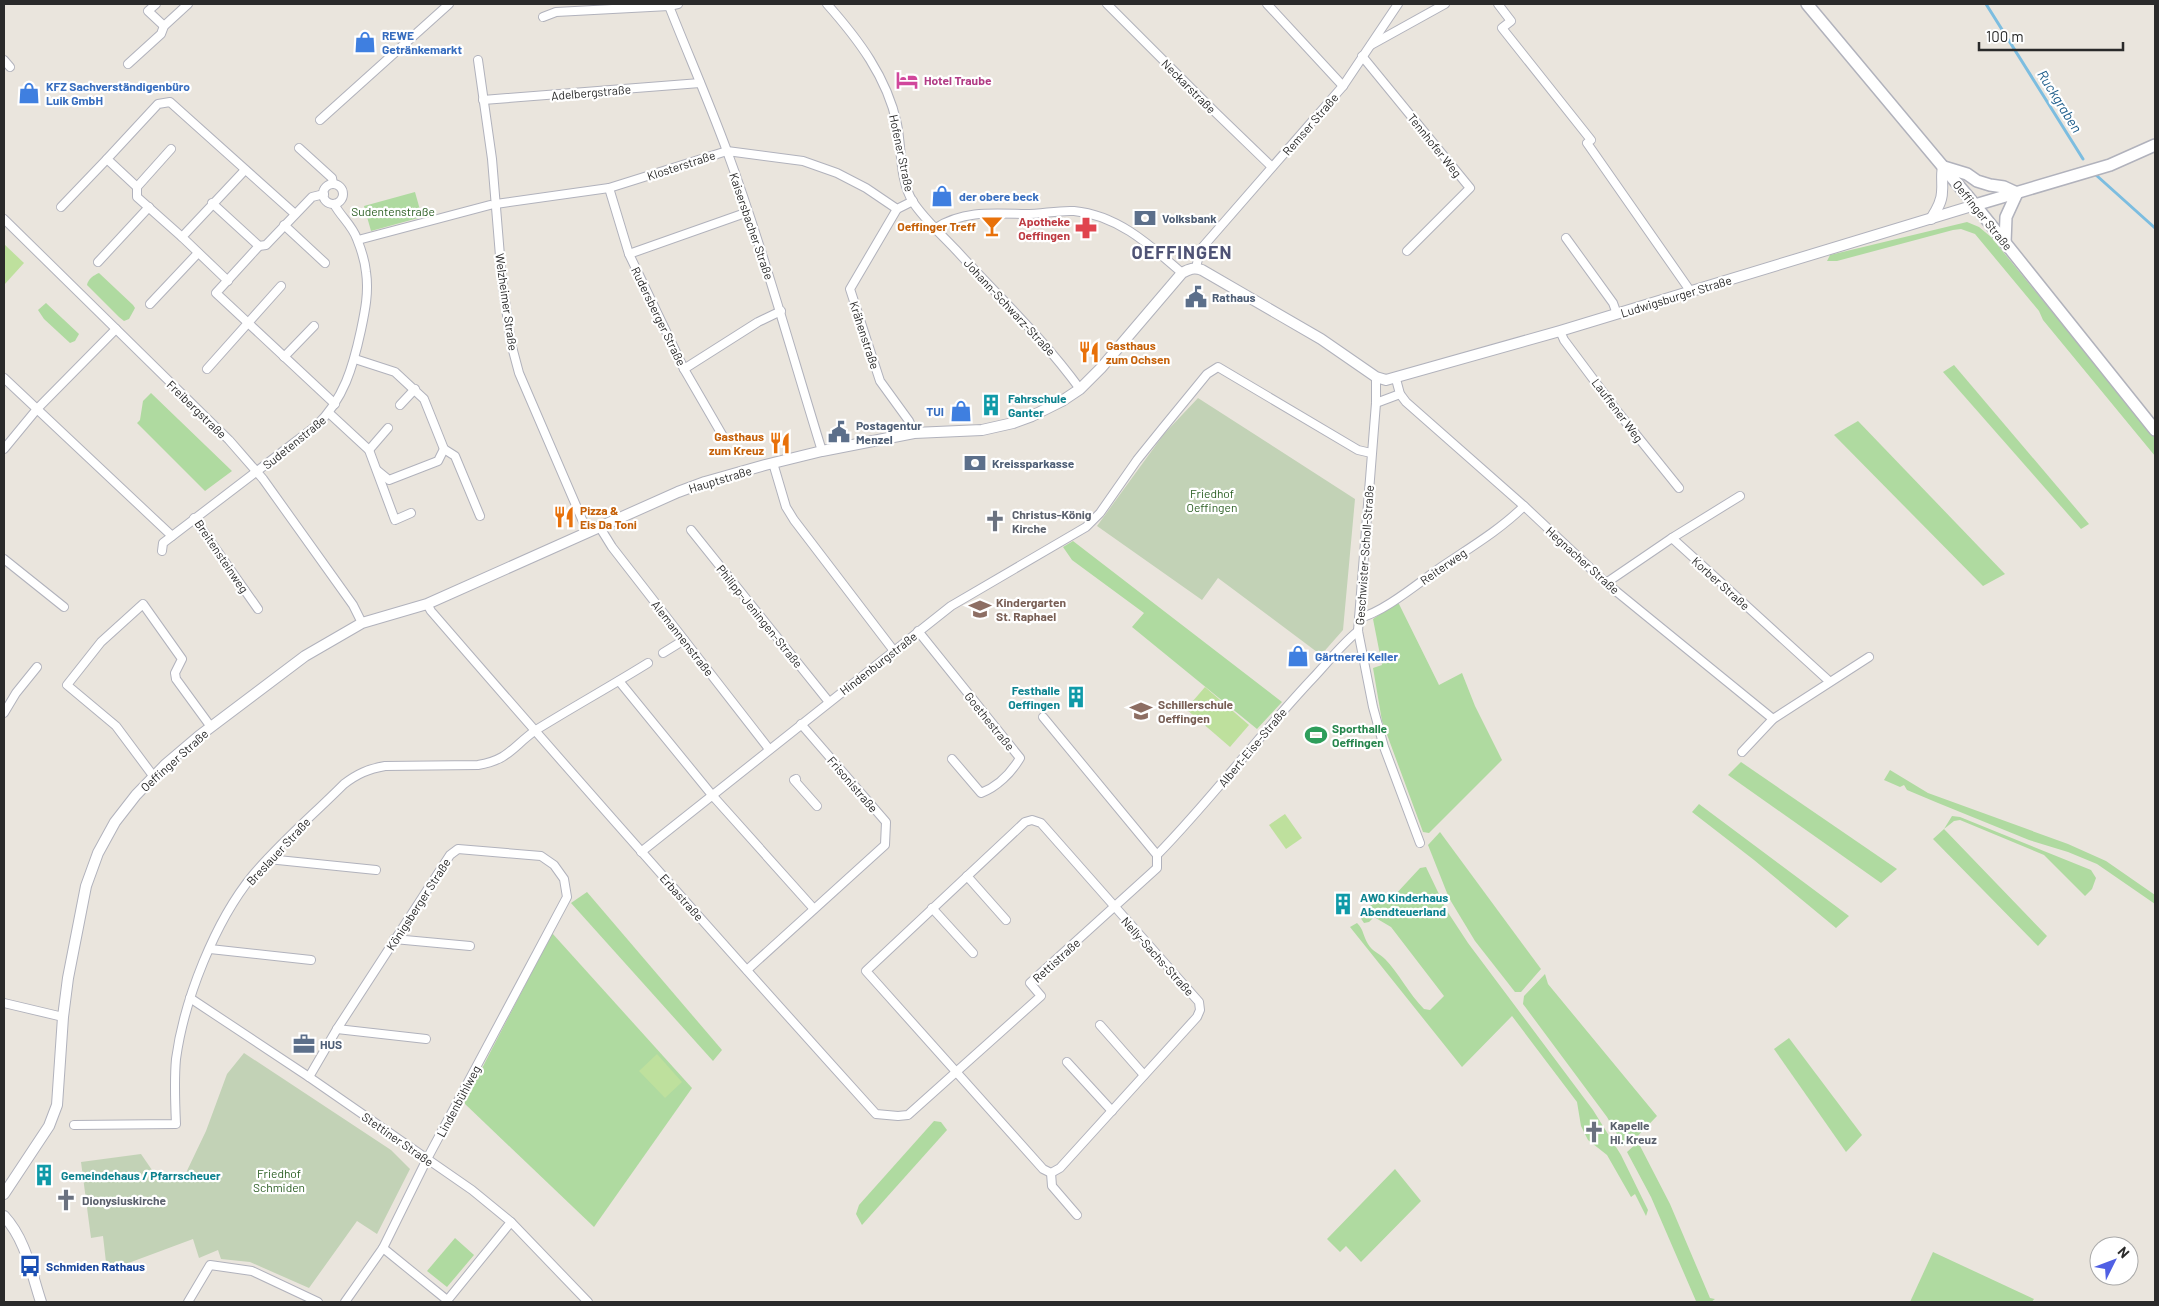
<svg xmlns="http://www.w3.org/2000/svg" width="2159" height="1306" font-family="Barlow,sans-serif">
<rect width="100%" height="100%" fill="#eae5dd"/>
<g fill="#afdaa0">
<polygon points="415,192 422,217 371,231 364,206"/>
<polygon points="1967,222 1979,227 1991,237 2155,438 2155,456 2043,320 2039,311 1975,234 1961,229 1953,230 1837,261 1827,261 1830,255"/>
<path d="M99,273l34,32 2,3 -6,11 -5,2 -5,-4 -32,-32c1,-6 7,-10 12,-12z"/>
<polygon points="46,303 79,334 75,341 70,343 44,319 38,310"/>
<polygon points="1954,365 2089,524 2081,529 1943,372"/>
<polygon points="151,393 232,471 205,491 137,423 140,420 143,401"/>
<polygon points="1858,421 2005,574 1983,586 1834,435"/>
<polygon points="1073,541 1282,702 1257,729 1132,627 1144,613 1072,560 1063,547"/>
<polygon points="1398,602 1439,685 1462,673 1475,706 1502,760 1429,833 1423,832 1382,721 1373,668 1382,665 1373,619"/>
<polygon points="1741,762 1897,869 1881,883 1728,775"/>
<polygon points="1890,770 1928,793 2068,844 2106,861 2155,895 2155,904 2097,864 2068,852 2029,840 1938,803 1907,790 1904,785 1900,787 1884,780"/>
<polygon points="1699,804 1849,916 1836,928 1754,860 1692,812"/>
<polygon points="1952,816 1960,817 2091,870 2096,878 2092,889 2085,896 2044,855 1960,820 1954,821 1944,829 2047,936 2038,946 1933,839 1944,829"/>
<polygon points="1440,832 1541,969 1521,992 1515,992 1475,941 1449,898 1428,845"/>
<path d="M1426,867l21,44 21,32 125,167 28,45 27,55 -2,6 -11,-22 -4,3 -24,-42 -19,-15 -7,-14 -4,-24 -65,-86 -50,51 -112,-140 7,-4c7,7 6,13 11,21 5,8 11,9 17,15 13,13 24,35 39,50l6,1 14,-14 -53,-69 -17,-10 -5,5 -5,1 -4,-6 9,-11 25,-10 26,-28z"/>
<polygon points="587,892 722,1050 713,1061 571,903"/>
<polygon points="552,933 692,1088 594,1227 464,1103"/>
<polygon points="1545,974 1548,984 1657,1116 1628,1146 1623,1145 1607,1117 1523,1004 1524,996"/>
<polygon points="1789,1038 1862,1135 1846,1152 1774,1049"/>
<polygon points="934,1121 941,1122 947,1130 862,1225 856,1214 859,1205"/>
<polygon points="1638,1142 1670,1204 1710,1298 1715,1299 1711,1302 1696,1301 1651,1197 1627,1152"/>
<polygon points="1395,1169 1421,1201 1361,1262 1346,1246 1340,1252 1327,1239"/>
<polygon points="455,1238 474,1255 447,1287 427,1271"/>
<polygon points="1933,1252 2034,1299 2032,1302 1910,1302"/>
</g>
<g fill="#c2d2b6">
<polygon points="1198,398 1355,499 1343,630 1321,655 1218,578 1202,600 1097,526 1164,434"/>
<polygon points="244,1053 391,1150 410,1169 377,1234 357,1221 309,1288 250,1262 221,1259 218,1250 199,1258 193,1239 107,1271 103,1236 91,1238 81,1162 141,1154 152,1170 184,1177 206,1131 227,1074"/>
</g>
<g fill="#bee09d">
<polygon points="4,244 24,263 4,285"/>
<polygon points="1205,687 1249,725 1230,747 1186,709"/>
<polygon points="1285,814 1302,838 1286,849 1269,825"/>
<polygon points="657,1054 682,1082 665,1098 639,1071"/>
</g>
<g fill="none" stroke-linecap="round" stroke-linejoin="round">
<g stroke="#7cbde0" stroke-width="3">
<polyline points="1986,4 2083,159"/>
<polyline points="2096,175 2155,228"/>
</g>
<g stroke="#b1b2bc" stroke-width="10">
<g id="minor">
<polyline points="156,4 148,11 164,26"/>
<path d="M827,4c31,35 60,73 70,120 5,24 2,56 16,78 11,17 29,33 43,48 42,46 87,88 124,139"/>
<polyline points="1107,4 1215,112 1272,167"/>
<polyline points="1267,4 1343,86"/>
<polyline points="1498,4 1511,21 1502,28 1591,140"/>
<path d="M669,6c19,48 40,96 58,145 36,98 64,200 95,300"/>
<polyline points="543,17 556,12 669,6 678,4"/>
<polyline points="1371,45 1445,4"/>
<polyline points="1362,56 1470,188 1407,251"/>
<polyline points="4,60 10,67"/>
<polyline points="478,60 492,159 502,280 511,343 519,373 587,531"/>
<polyline points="128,64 161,34 164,26 188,4"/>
<polyline points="483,100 700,83"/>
<polyline points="320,120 449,4"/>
<polyline points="1587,143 1691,292"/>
<polyline points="299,148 332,178 333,184"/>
<circle cx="333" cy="194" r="10"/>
<polyline points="137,187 171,149"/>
<polyline points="609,188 629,254 684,369 724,438"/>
<polyline points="324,194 312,197 266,245 259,246 216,293 335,404"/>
<polyline points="212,203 259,246"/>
<polyline points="496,204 609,188 727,151 803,161 837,173 866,188 897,209 913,201"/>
<polyline points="61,207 107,159"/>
<polyline points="897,209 850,289 880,381 909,421 914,433"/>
<polyline points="4,219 229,440 263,479 353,605 362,623"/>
<polyline points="284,225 325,263"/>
<path d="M936,228c26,-17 55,-15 85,-14 18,1 35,-4 53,-3 44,4 77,35 108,62"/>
<polyline points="182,237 137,197 137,187 107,159 158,104 170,102 295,214"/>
<polyline points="1566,238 1613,303 1617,314"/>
<polyline points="358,240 490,205"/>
<polyline points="629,254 748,212"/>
<polyline points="98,262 149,207"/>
<polyline points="1196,268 1200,250 1343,86 1398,4"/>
<polyline points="228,281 182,237 245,170"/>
<polyline points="150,304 198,253"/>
<polyline points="1560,331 1564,340 1617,411 1679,488"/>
<polyline points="284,357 314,326"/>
<polyline points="355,359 395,372 424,399 444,449 455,456 480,516"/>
<polyline points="207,369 281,286"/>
<polyline points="684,369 758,322 781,311"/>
<polyline points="1376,377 1376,403 1358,631 1373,707 1384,747 1420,843"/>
<polyline points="4,378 172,536"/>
<polyline points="1396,379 1400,394 1406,402 1524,506 1606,583 1773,719"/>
<polyline points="1376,403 1400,394"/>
<polyline points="400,405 415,389"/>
<polyline points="329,413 369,450 395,520 411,513"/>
<polyline points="4,449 37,409 116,329"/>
<polyline points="369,450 388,428"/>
<polyline points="773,463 786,507 794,520 894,651"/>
<polyline points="378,471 389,480 438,461 444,449"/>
<polyline points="194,518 258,609"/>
<polyline points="599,526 612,547 769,749"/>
<polyline points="691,530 829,702"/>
<polyline points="1672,538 1740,496"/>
<path d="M162,551l1,-8 153,-117c28,-27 37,-59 45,-96 4,-19 8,-38 5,-58 -1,-10 -5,-23 -9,-33 -5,-14 -16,-22 -23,-35"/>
<polyline points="4,559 64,607"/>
<polyline points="1606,583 1672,538 1829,681"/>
<path d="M427,604l4,7c147,170 295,337 445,503l22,2 10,-1 133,-119 -11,-13 127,-115v-13c55,-56 102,-120 156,-177 15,-16 28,-33 45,-47"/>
<path d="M1359,618c23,-5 57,-33 78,-48 29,-20 62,-39 87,-64"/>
<path d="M918,631l102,127c-9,15 -23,29 -39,35l-29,-34"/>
<polyline points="663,653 684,640"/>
<polyline points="619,681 712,795 814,909"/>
<polyline points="4,713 16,693 37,667"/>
<polyline points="1043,717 1157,855"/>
<polyline points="1742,752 1773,719 1869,657"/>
<polyline points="154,777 116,726 67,685 101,642 143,604 182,659 175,673 176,679 211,727"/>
<polyline points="796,779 794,780 817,806"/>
<polygon points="1032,820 1041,823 1199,1002 1200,1010 1197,1017 1060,1168 1051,1173 1043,1169 866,971 1025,822"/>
<polyline points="641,852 951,606 1086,527 1100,513 1137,460 1162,429 1207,374 1218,367 1358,450 1371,453"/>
<polyline points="268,859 376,870"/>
<polyline points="967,876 1006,920"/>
<polyline points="932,908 973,953"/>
<polyline points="394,939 470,946"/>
<polyline points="210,949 311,960"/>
<polyline points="747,970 885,845 886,822 801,724"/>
<polyline points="190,998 309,1077 472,1190 511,1222 588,1302"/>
<polyline points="4,1003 63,1017"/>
<polyline points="1100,1025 1144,1075"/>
<polyline points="337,1029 426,1039"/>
<polyline points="1067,1062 1112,1111"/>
<polyline points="309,1077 337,1029 450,855 458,849 541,856 554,865 564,879 567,897 427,1159 383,1248 345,1302"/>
<path d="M74,1125l102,-1c-1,-22 -2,-43 0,-65 8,-59 39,-138 77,-184 27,-32 61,-61 91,-91 13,-10 24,-15 41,-18l93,-1c31,-5 35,-19 58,-35 37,-23 75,-44 112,-67"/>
<polyline points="1051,1173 1052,1186 1077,1215"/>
<polyline points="383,1248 447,1300"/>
<polyline points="188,1302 210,1265 252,1271 318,1302"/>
<polyline points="446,1302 511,1222"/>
</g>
</g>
<g stroke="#b1b2bc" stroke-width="12">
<g id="tertiary">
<path d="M1931,219c5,-8 11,-17 11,-27 1,-9 -1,-16 1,-25"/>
<path d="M4,1194l45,-68 8,-21 6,-88 5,-39 18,-92 12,-33 17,-31 21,-27 30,-31 33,-28 106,-80 57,-33 65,-19 251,-112 27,-10 60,-17 57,-14 92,-18 68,-3 31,-7 19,-7 30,-15 18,-12 21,-21 81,-95c7,-4 12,-6 20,-3l119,69 55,38 10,3 174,-49 415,-126"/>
<path d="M4,1216c22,24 27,56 37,86"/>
</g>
</g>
<g stroke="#b1b2bc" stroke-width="14">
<g id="secondary">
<polyline points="1807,4 1975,205 2155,430"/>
<polyline points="1944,167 1967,174 1977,181 1990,185 2004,187 2017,193"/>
<polyline points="1975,205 2110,165 2155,145"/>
<polyline points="2005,243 2006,217 2017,193"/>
</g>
</g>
<use href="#minor" stroke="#fff" stroke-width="8"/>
<use href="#tertiary" stroke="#fff" stroke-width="10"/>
<use href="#secondary" stroke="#fff" stroke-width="11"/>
</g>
<defs>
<g id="shop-bare" transform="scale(1.725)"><path d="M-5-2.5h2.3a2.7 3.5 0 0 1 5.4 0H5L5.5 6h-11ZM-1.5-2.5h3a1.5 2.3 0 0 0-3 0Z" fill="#3f7fe0" stroke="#fff" stroke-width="2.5" paint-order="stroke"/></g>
<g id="hotel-bare" transform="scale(1.725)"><path d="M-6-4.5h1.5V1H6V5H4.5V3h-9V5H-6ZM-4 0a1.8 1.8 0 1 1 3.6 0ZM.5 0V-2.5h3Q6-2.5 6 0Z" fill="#d1479c" stroke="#fff" stroke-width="2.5" paint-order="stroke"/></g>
<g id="bank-bare" transform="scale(1.725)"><path d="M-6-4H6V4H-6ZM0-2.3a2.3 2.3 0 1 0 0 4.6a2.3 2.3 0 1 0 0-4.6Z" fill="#5c6f8a" stroke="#fff" stroke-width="2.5" paint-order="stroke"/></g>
<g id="bar-bare" transform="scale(1.725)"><path d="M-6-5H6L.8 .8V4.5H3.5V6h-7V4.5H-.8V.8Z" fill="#e8710a" stroke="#fff" stroke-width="2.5" paint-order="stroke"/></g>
<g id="pharmacy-bare" transform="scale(1.725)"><path d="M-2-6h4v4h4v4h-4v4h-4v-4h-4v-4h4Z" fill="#e0444e" stroke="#fff" stroke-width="2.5" paint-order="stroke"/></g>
<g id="civic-bare" transform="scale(1.725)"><path d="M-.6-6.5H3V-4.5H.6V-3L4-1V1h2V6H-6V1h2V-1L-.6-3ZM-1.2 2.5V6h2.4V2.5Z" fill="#5c6f8a" stroke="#fff" stroke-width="2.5" paint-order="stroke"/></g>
<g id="restaurant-bare" transform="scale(1.725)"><path d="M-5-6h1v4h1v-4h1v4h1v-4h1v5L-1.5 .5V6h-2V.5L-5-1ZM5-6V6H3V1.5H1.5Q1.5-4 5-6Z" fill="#e8710a" stroke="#fff" stroke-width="2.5" paint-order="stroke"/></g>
<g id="building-bare" transform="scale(1.725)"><path d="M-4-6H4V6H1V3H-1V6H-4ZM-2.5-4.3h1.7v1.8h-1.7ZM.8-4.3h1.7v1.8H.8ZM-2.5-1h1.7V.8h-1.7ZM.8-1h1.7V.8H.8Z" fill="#0f9aa8" stroke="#fff" stroke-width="2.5" paint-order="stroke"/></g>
<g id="church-bare" transform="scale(1.725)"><path d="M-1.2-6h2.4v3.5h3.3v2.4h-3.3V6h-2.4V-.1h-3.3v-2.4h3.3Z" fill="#6b7280" stroke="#fff" stroke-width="2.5" paint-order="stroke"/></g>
<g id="school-bare" transform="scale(1.725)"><path d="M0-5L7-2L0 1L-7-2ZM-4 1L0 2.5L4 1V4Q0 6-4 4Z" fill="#8d6e63" stroke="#fff" stroke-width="2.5" paint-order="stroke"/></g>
<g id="stadium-bare" transform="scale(1.725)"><path d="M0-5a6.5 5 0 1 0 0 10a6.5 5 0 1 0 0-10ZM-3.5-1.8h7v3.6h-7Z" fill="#2e9e5b" stroke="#fff" stroke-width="2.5" paint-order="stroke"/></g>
<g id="office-bare" transform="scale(1.725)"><path d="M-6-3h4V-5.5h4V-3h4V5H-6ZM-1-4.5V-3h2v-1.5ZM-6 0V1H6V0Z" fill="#5c6f8a" stroke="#fff" stroke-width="2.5" paint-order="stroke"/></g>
<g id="bus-bare" transform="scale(1.725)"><path d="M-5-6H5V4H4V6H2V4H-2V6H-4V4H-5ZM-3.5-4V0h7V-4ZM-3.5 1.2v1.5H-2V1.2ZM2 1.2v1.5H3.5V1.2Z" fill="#1a4fb4" stroke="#fff" stroke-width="2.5" paint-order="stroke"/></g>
</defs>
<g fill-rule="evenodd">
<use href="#shop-bare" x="365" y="42"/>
<use href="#hotel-bare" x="907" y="80"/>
<use href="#shop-bare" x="29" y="93"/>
<use href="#shop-bare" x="942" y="196"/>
<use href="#bank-bare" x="1145" y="218"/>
<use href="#bar-bare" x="992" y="226"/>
<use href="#pharmacy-bare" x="1086" y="228"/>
<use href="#civic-bare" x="1196" y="297"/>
<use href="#restaurant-bare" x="1089" y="352"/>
<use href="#building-bare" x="991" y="405"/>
<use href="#shop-bare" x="961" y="411"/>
<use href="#civic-bare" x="839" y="432"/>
<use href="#restaurant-bare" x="780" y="443"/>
<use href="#bank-bare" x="975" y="463"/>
<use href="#restaurant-bare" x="564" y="517"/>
<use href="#church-bare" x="995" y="521"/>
<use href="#school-bare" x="980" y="609"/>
<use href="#shop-bare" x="1298" y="656"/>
<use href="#building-bare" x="1076" y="697"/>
<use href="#school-bare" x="1141" y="711"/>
<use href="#stadium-bare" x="1316" y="735"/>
<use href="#building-bare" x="1343" y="904"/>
<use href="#office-bare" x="304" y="1044"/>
<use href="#church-bare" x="1594" y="1132"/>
<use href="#building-bare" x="44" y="1175"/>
<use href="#church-bare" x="66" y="1200"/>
<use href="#bus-bare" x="30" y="1266"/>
</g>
<g text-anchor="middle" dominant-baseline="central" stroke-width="4.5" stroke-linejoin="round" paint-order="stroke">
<g font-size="12" font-weight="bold" fill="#366cbe" stroke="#fff" text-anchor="start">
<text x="382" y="35">REWE<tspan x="382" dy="14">Getränkemarkt</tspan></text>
<text x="46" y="86">KFZ Sachverständigenbüro<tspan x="46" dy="14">Luik GmbH</tspan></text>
<text x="959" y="196">der obere beck</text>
<text x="944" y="411" text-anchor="end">TUI</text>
<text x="1315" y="656">Gärtnerei Keller</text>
</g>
<g font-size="12" font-weight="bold" fill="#b23c85" stroke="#fff" text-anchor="start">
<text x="924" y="80">Hotel Traube</text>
</g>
<g font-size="12" fill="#2a2a2a" stroke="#fff">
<text transform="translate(1189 86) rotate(45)">Neckarstraße</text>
<text transform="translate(591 92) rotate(-5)">Adelbergstraße</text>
<text transform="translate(1310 124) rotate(-49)">Remser Straße</text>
<text transform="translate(1435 145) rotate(51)">Tennhofer Weg</text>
<text transform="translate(902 153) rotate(78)">Hofener Straße</text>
<text transform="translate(681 165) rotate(-18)">Klosterstraße</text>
<text transform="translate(1983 215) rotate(51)">Oeffinger Straße</text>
<text transform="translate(752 226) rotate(71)">Kaisersbacher Straße</text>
<text transform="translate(1676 296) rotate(-17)">Ludwigsburger Straße</text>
<text transform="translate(507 302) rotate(82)">Welzheimer Straße</text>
<text transform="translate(1010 307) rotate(47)">Johann-Schwarz-Straße</text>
<text transform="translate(659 316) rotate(64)">Rudersberger Straße</text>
<text transform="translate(865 335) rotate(72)">Krähenstraße</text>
<text transform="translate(197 409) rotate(44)">Freibergstraße</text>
<text transform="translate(1618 410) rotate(53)">Lauffener Weg</text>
<text transform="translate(294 442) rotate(-39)">Sudetenstraße</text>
<text transform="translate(720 479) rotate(-17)">Hauptstraße</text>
<text transform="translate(1364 555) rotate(-86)">Geschwister-Scholl-Straße</text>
<text transform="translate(222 556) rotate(56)">Breitensteinweg</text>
<text transform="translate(1583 560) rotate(42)">Hegnacher Straße</text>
<text transform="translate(1443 566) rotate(-35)">Reiterweg</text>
<text transform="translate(1721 583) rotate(42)">Korber Straße</text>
<text transform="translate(760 616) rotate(51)">Philipp-Jeningen-Straße</text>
<text transform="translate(683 638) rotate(52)">Alemannenstraße</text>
<text transform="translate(878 663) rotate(-38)">Hindenburgstraße</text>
<text transform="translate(990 721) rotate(51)">Goethestraße</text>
<text transform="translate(1252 747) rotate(-50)">Albert-Eise-Straße</text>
<text transform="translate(174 760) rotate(-42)">Oeffinger Straße</text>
<text transform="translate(853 784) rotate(49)">Frisonistraße</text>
<text transform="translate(278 851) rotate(-47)">Breslauer Straße</text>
<text transform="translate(682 897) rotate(48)">Erbastraße</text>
<text transform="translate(418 904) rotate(-57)">Königsberger Straße</text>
<text transform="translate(1158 956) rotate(48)">Nelly-Sachs-Straße</text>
<text transform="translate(1056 960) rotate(-42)">Rettistraße</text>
<text transform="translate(458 1101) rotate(-62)">Lindenbühlweg</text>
<text transform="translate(398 1139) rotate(35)">Stettiner Straße</text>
</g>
<g font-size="12" fill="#2a5e22" stroke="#fff">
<text x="393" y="211">Sudentenstraße</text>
<text x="1212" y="493">Friedhof<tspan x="1212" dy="14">Oeffingen</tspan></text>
<text x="279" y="1173">Friedhof<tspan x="279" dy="14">Schmiden</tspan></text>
</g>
<g font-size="12" font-weight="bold" fill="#4e5e75" stroke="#fff" text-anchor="start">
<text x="1162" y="218">Volksbank</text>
<text x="1212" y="297">Rathaus</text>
<text x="856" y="425">Postagentur<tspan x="856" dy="14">Menzel</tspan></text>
<text x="992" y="463">Kreissparkasse</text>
<text x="320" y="1044">HUS</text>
</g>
<g font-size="12" font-weight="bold" fill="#be3a42" stroke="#fff" text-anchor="end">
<text x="1070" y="221">Apotheke<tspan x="1070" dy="14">Oeffingen</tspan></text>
</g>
<g font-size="12" font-weight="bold" fill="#c56008" stroke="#fff" text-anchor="end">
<text x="976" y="226">Oeffinger Treff</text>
<text x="1106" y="345" text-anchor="start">Gasthaus<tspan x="1106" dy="14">zum Ochsen</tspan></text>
<text x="764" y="436">Gasthaus<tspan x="764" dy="14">zum Kreuz</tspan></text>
<text x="580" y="510" text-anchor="start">Pizza &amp;<tspan x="580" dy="14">Eis Da Toni</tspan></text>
</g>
<g font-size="12" font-weight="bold" fill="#0d838f" stroke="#fff" text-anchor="start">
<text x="1008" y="398">Fahrschule<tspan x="1008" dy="14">Ganter</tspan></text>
<text x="1060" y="690" text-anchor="end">Festhalle<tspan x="1060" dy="14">Oeffingen</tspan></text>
<text x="1360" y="897">AWO Kinderhaus<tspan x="1360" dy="14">Abendteuerland</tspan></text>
<text x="61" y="1175">Gemeindehaus / Pfarrscheuer</text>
</g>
<g font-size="12" font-weight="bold" fill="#5b616d" stroke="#fff" text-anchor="start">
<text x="1012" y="514">Christus-König<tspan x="1012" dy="14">Kirche</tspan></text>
<text x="1610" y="1125">Kapelle<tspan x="1610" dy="14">Hl. Kreuz</tspan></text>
<text x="82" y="1200">Dionysiuskirche</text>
</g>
<g font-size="12" font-weight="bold" fill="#785e54" stroke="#fff" text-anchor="start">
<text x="996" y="602">Kindergarten<tspan x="996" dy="14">St. Raphael</tspan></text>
<text x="1158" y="704">Schillerschule<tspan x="1158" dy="14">Oeffingen</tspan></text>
</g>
<g font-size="12" font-weight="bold" fill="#27864d" stroke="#fff" text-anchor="start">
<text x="1332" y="728">Sporthalle<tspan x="1332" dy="14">Oeffingen</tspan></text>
</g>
<g font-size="12" font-weight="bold" fill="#164399" stroke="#fff" text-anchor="start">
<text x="46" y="1266">Schmiden Rathaus</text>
</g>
<g font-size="14" font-style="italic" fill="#1d5c8a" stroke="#fff">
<text transform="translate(2060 101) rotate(58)">Ruckgraben</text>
</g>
<g font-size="18" font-weight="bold" letter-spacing="1" fill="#4f5375" stroke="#fff">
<text x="1182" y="252">OEFFINGEN</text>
</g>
</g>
<rect width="2159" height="1306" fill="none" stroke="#2a2a2a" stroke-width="10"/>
<g transform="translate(2114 1261) rotate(48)"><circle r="24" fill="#ffffff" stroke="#aaaaaa"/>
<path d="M0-4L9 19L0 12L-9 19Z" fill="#5060e4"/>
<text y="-8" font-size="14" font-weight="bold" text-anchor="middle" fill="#2a2a2a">N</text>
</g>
<path d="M1979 42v8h144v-8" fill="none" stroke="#2a2a2a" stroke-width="2.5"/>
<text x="1986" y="42" font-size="15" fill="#2a2a2a" stroke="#ffffff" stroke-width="4" paint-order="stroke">100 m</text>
</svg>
